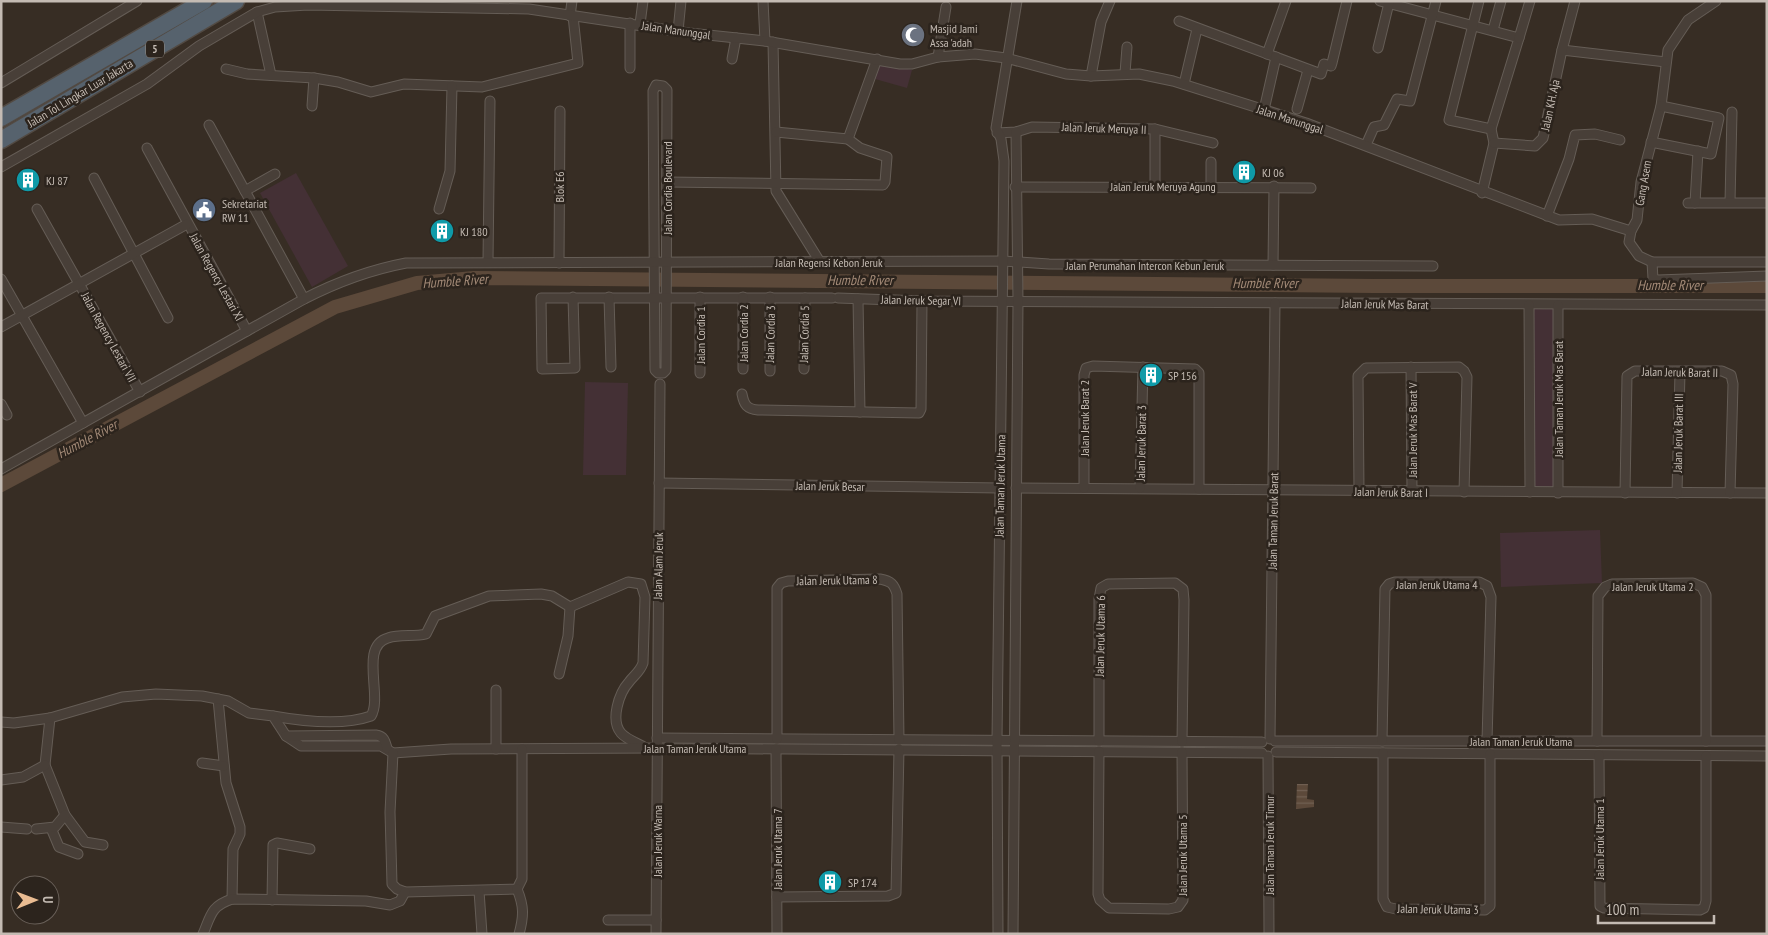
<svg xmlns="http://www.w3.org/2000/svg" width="1768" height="935" font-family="'PT Sans Narrow',sans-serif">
<defs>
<pattern id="water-rules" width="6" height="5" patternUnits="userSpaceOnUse" patternTransform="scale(1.25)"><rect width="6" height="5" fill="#5c493a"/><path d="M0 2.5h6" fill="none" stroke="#726154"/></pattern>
</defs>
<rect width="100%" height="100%" fill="#372d24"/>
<g fill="#443035">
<polygon points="879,62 912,70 907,88 875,79"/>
<polygon points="296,173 348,266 312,287 260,193"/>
<polygon points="1534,307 1554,307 1554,488 1535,487"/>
<polygon points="585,382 628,383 626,475 583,475"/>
<polygon points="1600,530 1602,583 1501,587 1500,533"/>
</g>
<polygon fill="url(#water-rules)" points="1297,784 1308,784 1307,799 1314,800 1314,807 1296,809"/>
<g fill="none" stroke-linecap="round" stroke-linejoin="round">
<polyline stroke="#5c493a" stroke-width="14" points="1,485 335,307 417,283 474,278 1374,286 1767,286"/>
<g stroke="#655d56" stroke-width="11">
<g id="minor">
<polyline points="763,1 765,41"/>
<polyline points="1380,1 1519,38 1491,129 1494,143 1482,193"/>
<polyline points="1479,1 1449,120 1491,129"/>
<polyline points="1716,1 1688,20 1668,50 1661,106 1641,182 1637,220 1631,231 1629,242 1639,256 1652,262 1767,262"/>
<polyline points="257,12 271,75"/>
<polyline points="570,16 572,1"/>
<polyline points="1179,21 1321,74 1324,64 1331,66 1332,63 1347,1"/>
<polyline points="630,23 630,68"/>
<polyline points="640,24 643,1"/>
<polyline points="1493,30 1501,1"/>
<polyline points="678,31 681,1"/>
<polyline points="1519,38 1530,1"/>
<polyline points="773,42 776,191 820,262"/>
<polyline points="1378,48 1389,3"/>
<polyline points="1562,50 1666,62"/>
<polyline points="1267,54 1286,1"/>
<polyline points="938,57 946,7"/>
<polyline points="732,59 736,38"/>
<polyline points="226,69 247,74 314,78 338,82 371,92 404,84 482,87 578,63 573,16"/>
<polyline points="1125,73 1127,47"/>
<polyline points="1091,76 1101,22 1110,1"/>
<polyline points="1,83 137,1"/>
<polyline points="1184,84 1197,29"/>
<polygon points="656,85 663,86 667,90 666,370 663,373 658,373 655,370 653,91"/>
<polyline points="312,106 314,78"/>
<polyline points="1297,109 1308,70"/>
<polyline points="1264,110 1276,57"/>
<polyline points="209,125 304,299"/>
<polyline points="776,132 848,139 877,59"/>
<polyline points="997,133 1016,132 1032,127 1155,129 1213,143"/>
<polyline points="1651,142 1711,154 1719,118 1661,106"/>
<polyline points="1494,143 1535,146 1543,138 1562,50 1575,1"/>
<polyline points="1366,145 1374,127 1384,125 1397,99 1410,101 1436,1"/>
<polyline points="147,148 247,331"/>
<polyline points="1,167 147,84 199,46 257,12 275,7 308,5 529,9 689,33 765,41 900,64 912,64 938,57 975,54 1006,58 1066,74 1091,76 1139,74 1173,81 1306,123 1559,220 1592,219 1631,231"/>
<polyline points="94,178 168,318"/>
<polyline points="667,182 883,185 885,182 887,157 860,148 848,139"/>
<polyline points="1155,186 1155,129"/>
<polyline points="1211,186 1211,162"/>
<polyline points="1015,187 1311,188"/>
<polyline points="245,191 275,174"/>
<polyline points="1730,202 1732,112"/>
<polyline points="1688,203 1767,203"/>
<polyline points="1695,203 1698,151"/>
<polyline points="37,209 140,392"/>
<polyline points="439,209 450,171 452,86"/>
<polyline points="1547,216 1569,159 1575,135 1595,134 1620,140"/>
<polyline points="488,261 490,101"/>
<polyline points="1652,262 1653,279 1658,280 1767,276"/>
<polyline points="559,263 560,111"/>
<polyline points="1273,265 1274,186"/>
<polyline points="1,279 83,423"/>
<polyline points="573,297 575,368 542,369 541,298 832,298"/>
<polyline points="609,297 611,367"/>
<polyline points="838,298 922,301 1767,305"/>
<polyline points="858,299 860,412"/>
<polyline points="1529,305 1530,492"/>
<polyline points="1558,305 1558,493"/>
<polyline points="1,327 187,224"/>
<polyline points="1411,367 1412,492"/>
<polyline points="743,369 743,297"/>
<polyline points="804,369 805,298"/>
<polyline points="770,371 770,297"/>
<polyline points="700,373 700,297"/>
<path d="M742,394c2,11 5,15 16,16l161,3 2,-4 1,-108"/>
<polyline points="1,404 7,415"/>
<path d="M1,469l303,-170c33,-17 65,-29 102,-36l597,-2 46,3 384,2"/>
<polyline points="659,483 1000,488"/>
<polyline points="1016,488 1767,493"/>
<polyline points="1084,488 1084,375 1086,368 1093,366 1195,369 1199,373 1199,489"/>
<polyline points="1140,488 1143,367"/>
<polyline points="1359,492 1358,376 1366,368 1459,367 1464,371 1467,377 1464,492"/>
<polyline points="1625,493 1627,376 1635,371 1722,371 1731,375 1733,384 1730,493"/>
<polyline points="1677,493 1680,372"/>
<polyline points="559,674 568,636 570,607"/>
<polyline points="218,699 226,783 240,827 240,834 233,849 232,899"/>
<path d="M273,716c28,5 70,10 98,0 12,-19 -12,-70 17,-78 12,-4 26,-1 38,-4l9,-18 54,-20 52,-2 11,2 18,11 58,-25 13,2 4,13 -2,66c-3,9 -9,12 -14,19 -10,11 -19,38 -8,51 5,6 16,10 23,14"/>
<polyline points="50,718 45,765 65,815 85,842 103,845"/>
<polyline points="1,722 14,723 50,718 122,697 156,694 202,696 228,701 249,713 273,716 286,736 301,746 381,746 393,753 451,749 657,748 1262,753"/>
<path d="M286,736l90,-1c8,1 9,6 11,13"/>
<polyline points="657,738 1262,742"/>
<path d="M777,739v-151l4,-5 7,-2 92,-2c11,2 14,5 17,15l2,146"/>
<polyline points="1270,739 1275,303"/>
<polyline points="1099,741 1099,599 1101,588 1108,584 1175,583 1183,589 1184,600 1182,742"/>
<polyline points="1275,741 1767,741"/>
<polyline points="1382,741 1385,589 1389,584 1395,582 1479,582 1487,586 1491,597 1487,741"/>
<polyline points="1597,741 1598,596 1605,587 1612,584 1693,583 1702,587 1706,595 1706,741"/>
<polyline points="496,749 496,690"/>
<polyline points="776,749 777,934"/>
<polyline points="1099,751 1098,894 1100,900 1109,908 1169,909 1178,907 1183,900 1182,752"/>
<polyline points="1276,752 1767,756"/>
<polyline points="393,753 390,812 392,884 397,889 405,892 517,889 522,879 522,749"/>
<polyline points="1383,753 1383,899 1387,907 1396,909 1485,910 1490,906 1490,754"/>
<polyline points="1599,755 1600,906 1604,908 1700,910 1704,908 1706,901 1706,756"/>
<polyline points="1268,756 1269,934"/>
<polyline points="202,763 224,766"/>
<polyline points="1,780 23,777 45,765"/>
<polyline points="1,827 27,829"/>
<polyline points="51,828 59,847 78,854"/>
<polyline points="36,829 55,827 65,815"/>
<path d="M517,889c7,17 7,27 2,45"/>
<polyline points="479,891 482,934"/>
<polyline points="777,897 888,896 896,893 899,749"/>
<polyline points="272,900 273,845 277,843 310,849"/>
<polyline points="608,920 656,920"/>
<path d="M203,934c8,-19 8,-28 29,-35l134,2 24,4 10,-4 5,-9"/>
<polyline points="656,934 660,384"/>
<polyline points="998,934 997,740 1004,161 1001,139 996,128 1017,1"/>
<polyline points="1013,934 1018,301 1016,132"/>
</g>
</g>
<g stroke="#524a43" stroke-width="19">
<g id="motorway">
<polyline points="1,118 204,1"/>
<polyline points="1,140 236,1"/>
</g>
</g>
<use href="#minor" stroke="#483f38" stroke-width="9"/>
<use href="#motorway" stroke="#56626d" stroke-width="16"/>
</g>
<defs>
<g id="mosque-disc" transform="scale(1.25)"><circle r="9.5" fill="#6b7280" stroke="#2c241d"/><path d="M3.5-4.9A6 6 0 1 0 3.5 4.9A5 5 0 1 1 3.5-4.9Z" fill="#fff"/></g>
<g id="building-disc" transform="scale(1.25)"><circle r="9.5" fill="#0f9aa8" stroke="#2c241d"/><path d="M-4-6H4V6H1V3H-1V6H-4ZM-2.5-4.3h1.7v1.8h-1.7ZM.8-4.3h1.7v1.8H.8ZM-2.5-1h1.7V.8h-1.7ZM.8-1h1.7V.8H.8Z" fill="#fff"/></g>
<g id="civic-disc" transform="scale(1.25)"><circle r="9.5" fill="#5c6f8a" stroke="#2c241d"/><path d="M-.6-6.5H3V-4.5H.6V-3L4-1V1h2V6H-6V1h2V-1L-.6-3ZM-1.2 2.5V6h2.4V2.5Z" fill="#fff"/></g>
</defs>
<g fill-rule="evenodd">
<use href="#mosque-disc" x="913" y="35"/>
<use href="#building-disc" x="1244" y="172"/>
<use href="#building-disc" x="28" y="180"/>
<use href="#civic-disc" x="204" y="210"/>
<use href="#building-disc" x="442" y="231"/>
<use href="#building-disc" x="1151" y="375"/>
<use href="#building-disc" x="830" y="882"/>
</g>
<g text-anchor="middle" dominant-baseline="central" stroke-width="5" stroke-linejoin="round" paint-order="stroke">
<rect fill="#2c241d" stroke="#968e86" stroke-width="1" x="146" y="40.5" width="18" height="17" rx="4"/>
<g font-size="11" font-weight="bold" fill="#c4bbb3">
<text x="155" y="49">5</text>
</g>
<g font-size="12" fill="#c4bbb3" stroke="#2c241d" text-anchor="start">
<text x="930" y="28">Masjid Jami<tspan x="930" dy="14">Assa 'adah</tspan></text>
<text x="1262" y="172">KJ 06</text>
<text x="46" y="180">KJ 87</text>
<text x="222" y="203">Sekretariat<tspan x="222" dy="14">RW 11</tspan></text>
<text x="460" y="231">KJ 180</text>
<text x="1168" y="375">SP 156</text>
<text x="848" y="882">SP 174</text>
</g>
<g font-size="12" fill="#c4bbb3" stroke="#2c241d">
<text transform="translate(676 30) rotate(8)">Jalan Manunggal</text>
<text transform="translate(80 93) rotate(-31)">Jalan Tol Lingkar Luar Jakarta</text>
<text transform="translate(1550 105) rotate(-78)">Jalan KH. Aja</text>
<text transform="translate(1290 119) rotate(18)">Jalan Manunggal</text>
<text transform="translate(1104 128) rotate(2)">Jalan Jeruk Meruya II</text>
<text transform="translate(1643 183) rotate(-80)">Gang Asem</text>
<text x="1163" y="186">Jalan Jeruk Meruya Agung</text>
<text transform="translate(559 187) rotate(-90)">Blok E6</text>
<text transform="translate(667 188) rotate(-90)">Jalan Cordia Boulevard</text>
<text x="829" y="262">Jalan Regensi Kebon Jeruk</text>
<text x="1145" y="265">Jalan Perumahan Intercon Kebun Jeruk</text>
<text transform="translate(217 277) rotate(61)">Jalan Regency Lestari XI</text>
<text transform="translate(921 300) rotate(1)">Jalan Jeruk Segar VI</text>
<text transform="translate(1385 304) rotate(1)">Jalan Jeruk Mas Barat</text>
<text transform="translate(743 333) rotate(-90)">Jalan Cordia 2</text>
<text transform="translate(770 334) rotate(-89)">Jalan Cordia 3</text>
<text transform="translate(804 334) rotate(-89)">Jalan Cordia 5</text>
<text transform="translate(700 335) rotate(-90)">Jalan Cordia 1</text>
<text transform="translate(109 337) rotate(61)">Jalan Regency Lestari VII</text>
<text transform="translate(1680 372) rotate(1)">Jalan Jeruk Barat II</text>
<text transform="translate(1558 399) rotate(-90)">Jalan Taman Jeruk Mas Barat</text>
<text transform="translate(1084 418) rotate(-90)">Jalan Jeruk Barat 2</text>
<text transform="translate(1412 430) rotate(-90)">Jalan Jeruk Mas Barat V</text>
<text transform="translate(1678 433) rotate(-89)">Jalan Jeruk Barat III</text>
<text transform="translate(1141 443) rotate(-89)">Jalan Jeruk Barat 3</text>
<text transform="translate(830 486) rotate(1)">Jalan Jeruk Besar</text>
<text transform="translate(1000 486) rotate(-89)">Jalan Taman Jeruk Utama</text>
<text transform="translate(1391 492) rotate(1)">Jalan Jeruk Barat I</text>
<text transform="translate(1273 521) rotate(-89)">Jalan Taman Jeruk Barat</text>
<text transform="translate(658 566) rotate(-89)">Jalan Alam Jeruk</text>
<text transform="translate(837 580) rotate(-1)">Jalan Jeruk Utama 8</text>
<text x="1437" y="584">Jalan Jeruk Utama 4</text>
<text x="1653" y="586">Jalan Jeruk Utama 2</text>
<text transform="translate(1100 636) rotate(-89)">Jalan Jeruk Utama 6</text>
<text x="1521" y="741">Jalan Taman Jeruk Utama</text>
<text x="695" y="748">Jalan Taman Jeruk Utama</text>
<text transform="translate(1599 839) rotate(-90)">Jalan Jeruk Utama 1</text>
<text transform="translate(657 841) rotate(-90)">Jalan Jeruk Warna</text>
<text transform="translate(1269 845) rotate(-90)">Jalan Taman Jeruk Timur</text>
<text transform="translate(777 849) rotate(-90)">Jalan Jeruk Utama 7</text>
<text transform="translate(1182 855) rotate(-90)">Jalan Jeruk Utama 5</text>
<text transform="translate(1438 909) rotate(1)">Jalan Jeruk Utama 3</text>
</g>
<g font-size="14" font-style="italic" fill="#a38a77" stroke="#2c241d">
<text x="860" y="280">Humble River</text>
<text transform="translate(455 281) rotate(-4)">Humble River</text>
<text x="1265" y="283">Humble River</text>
<text x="1670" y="285">Humble River</text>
<text transform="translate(87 439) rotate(-28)">Humble River</text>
</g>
</g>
<rect width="1768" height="935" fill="none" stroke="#c4bbb3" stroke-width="5"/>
<g transform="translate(35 900) rotate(89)"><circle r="24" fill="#2c241d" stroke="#696059"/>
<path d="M0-4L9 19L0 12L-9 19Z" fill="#eabc92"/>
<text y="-8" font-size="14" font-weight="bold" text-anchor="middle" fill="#c4bbb3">U</text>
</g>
<path d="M1598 915v8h116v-8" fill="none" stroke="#c4bbb3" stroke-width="2.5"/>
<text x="1606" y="915" font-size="15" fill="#c4bbb3" stroke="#2c241d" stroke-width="4" paint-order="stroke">100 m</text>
</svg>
